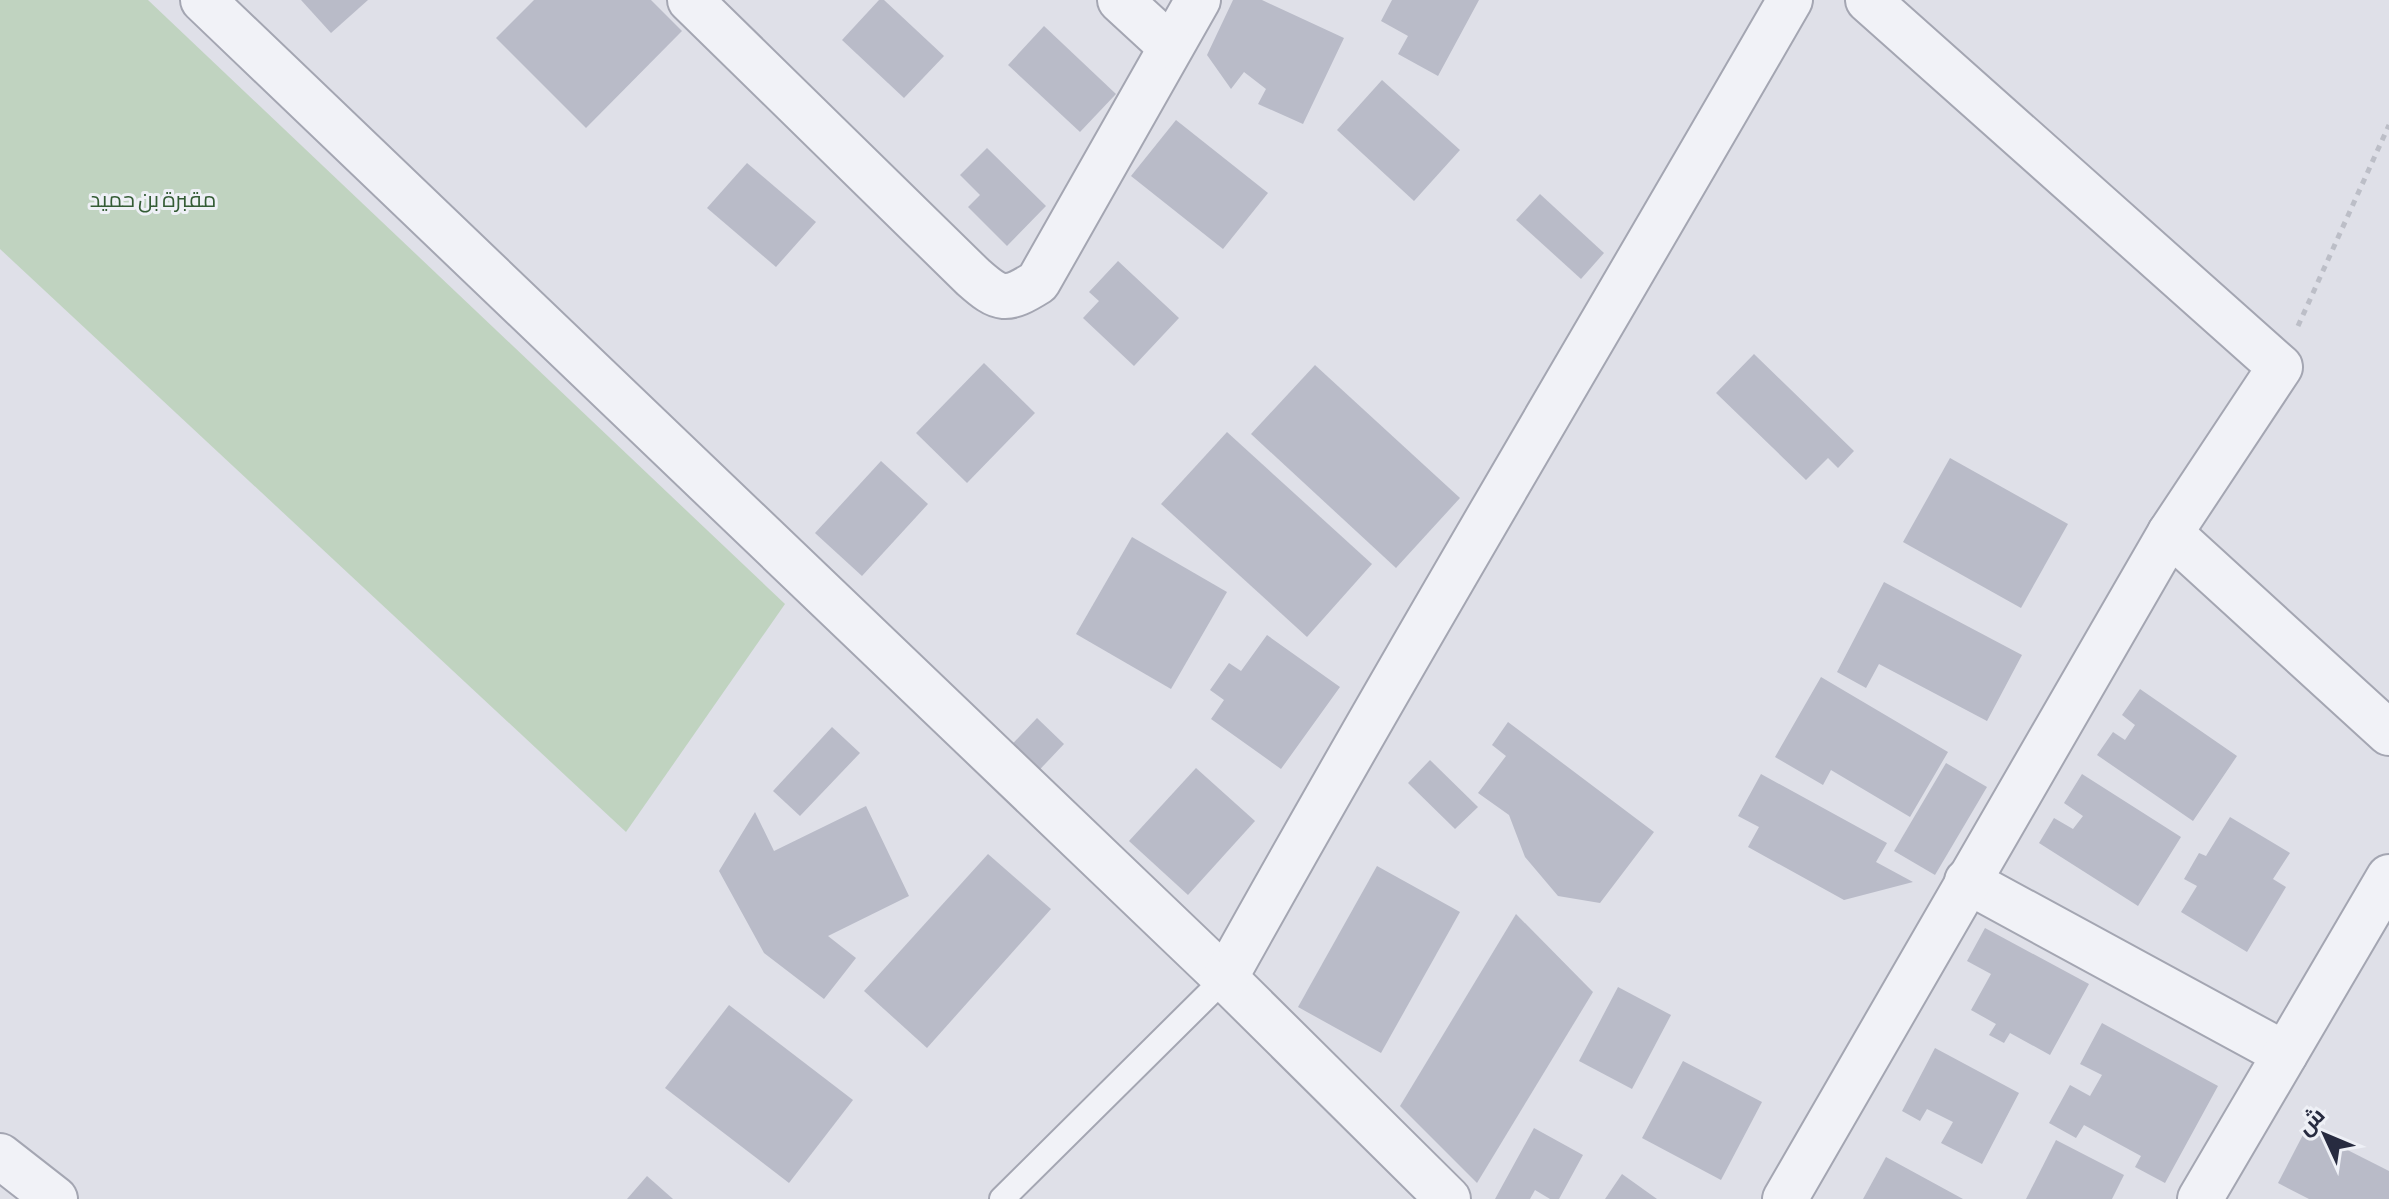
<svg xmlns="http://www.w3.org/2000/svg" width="2389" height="1199" font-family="'Asap Condensed',Cairo,sans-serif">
<rect width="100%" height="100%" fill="#dfe0e8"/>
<polygon fill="#c0d3c0" points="0,0 148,0 785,604 626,832 0,249"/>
<g fill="#b9bbc8">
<polygon points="301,0 368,0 331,33"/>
<polygon points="534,0 651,0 682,31 586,128 496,38"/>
<polygon points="879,0 884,0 944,56 904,98 842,40"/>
<polygon points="1233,0 1262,0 1344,38 1303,124 1258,104 1266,89 1244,72 1231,89 1207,55"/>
<polygon points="1392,0 1479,0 1438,76 1398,54 1408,36 1381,21"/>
<polygon points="1044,26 1116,94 1080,132 1008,65"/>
<polygon points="1382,80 1460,150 1414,201 1337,130"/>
<polygon points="1176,120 1268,193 1223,249 1131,176"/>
<polygon points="987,148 1046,206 1007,246 968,207 980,195 960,175"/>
<polygon points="747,163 816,222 776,267 707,208"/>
<polygon points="1540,194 1604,253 1581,279 1516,220"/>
<polygon points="1118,261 1179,318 1134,366 1083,318 1099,301 1089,292"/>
<polygon points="1754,354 1854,451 1838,468 1828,458 1806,480 1716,393"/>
<polygon points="984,363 1035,413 967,483 916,433"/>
<polygon points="1315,365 1460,498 1396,568 1251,434"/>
<polygon points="1227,432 1372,564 1307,637 1161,504"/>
<polygon points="1950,458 2068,524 2021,608 1903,542"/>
<polygon points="881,461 928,504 862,576 815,533"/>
<polygon points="1132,537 1227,592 1171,689 1076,634"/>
<polygon points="1884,582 2022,655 1987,721 1879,664 1866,688 1837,672"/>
<polygon points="1267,635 1340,687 1281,769 1211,719 1224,700 1210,690 1229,663 1241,671"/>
<polygon points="1821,677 1948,752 1910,817 1831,770 1823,785 1775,757"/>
<polygon points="2140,689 2237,756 2193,821 2097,755 2113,732 2125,740 2135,725 2122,715"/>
<polygon points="1037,718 1064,744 1028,782 1001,756"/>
<polygon points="1508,722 1654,832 1600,903 1558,896 1525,857 1509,815 1478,793 1506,756 1492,745"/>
<polygon points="832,727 860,753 800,816 773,791"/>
<polygon points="1430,760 1478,807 1455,829 1408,783"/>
<polygon points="1946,763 1987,787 1935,875 1894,851"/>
<polygon points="1196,768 1255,821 1188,895 1129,841"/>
<polygon points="1761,774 1887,843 1876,862 1913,882 1844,900 1748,847 1759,827 1738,816"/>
<polygon points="2082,774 2181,837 2138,906 2039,843 2054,818 2073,829 2083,816 2064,803"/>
<polygon points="866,806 909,896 828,936 856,958 824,999 764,953 719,871 755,812 774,851"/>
<polygon points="2230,817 2290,853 2273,879 2286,887 2247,952 2181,912 2197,886 2184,879 2199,853 2206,856"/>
<polygon points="988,854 1051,909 927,1048 864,991"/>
<polygon points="1377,866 1460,912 1381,1053 1298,1007"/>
<polygon points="1516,914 1593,992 1477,1183 1400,1106"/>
<polygon points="1985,928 2089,984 2050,1055 2010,1033 2004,1043 1989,1035 1996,1024 1971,1010 1991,974 1967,961"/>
<polygon points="1618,987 1671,1015 1632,1089 1579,1061"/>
<polygon points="729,1005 853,1100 789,1183 665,1088"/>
<polygon points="2102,1023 2218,1086 2165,1183 2135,1167 2141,1156 2084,1125 2076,1138 2049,1123 2070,1085 2090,1096 2102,1075 2080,1064"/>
<polygon points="1935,1048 2019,1093 1982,1164 1941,1143 1953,1122 1927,1109 1920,1121 1902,1111"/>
<polygon points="1683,1061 1762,1102 1721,1180 1642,1138"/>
<polygon points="1534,1128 1583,1155 1559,1199 1550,1199 1535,1190 1530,1199 1495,1199"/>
<polygon points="2306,1129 2389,1171 2389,1199 2309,1199 2278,1183"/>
<polygon points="2056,1140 2124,1175 2112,1199 2026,1199"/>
<polygon points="1886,1157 1963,1199 1863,1199"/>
<polygon points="1622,1174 1657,1199 1605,1199"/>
<polygon points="647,1176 673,1199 627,1199"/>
</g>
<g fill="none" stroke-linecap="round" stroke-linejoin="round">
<g stroke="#a4a6b2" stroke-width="28">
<polyline id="lane" points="1002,1199 1225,978"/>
</g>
<g stroke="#a4a6b2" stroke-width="48">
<g id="street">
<polyline points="203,0 1225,978 1448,1199"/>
<path d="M690,0l283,277c27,24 33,25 65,5l160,-282"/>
<polyline points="1120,0 1170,46"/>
<polyline points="2170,533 2389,733"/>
<polyline points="1967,881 2285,1054"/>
<path d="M1225,978c183,-329 377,-652 565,-978"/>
<polyline points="0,1156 55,1199"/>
<polyline points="1785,1199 2170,533 2280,367 1868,0"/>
<polyline points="2200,1199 2389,877"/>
</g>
</g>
<polyline stroke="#bcbec7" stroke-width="5" stroke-dasharray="6 6" stroke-linecap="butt" points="2298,326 2389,125"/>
<use href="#lane" stroke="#f1f2f7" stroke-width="24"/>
<use href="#street" stroke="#f1f2f7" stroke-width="44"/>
</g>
<g text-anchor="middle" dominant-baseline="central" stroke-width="6" stroke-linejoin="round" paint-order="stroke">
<g font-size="22" fill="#345c35" stroke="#eef0f6">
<text x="153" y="199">مقبرة بن حميد</text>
</g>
</g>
<g transform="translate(2325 1135) rotate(314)" stroke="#eef0f6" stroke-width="6" paint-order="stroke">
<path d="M0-6L14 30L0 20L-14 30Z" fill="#272b40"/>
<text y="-12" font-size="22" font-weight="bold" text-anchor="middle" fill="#272b40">ش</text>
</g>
</svg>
